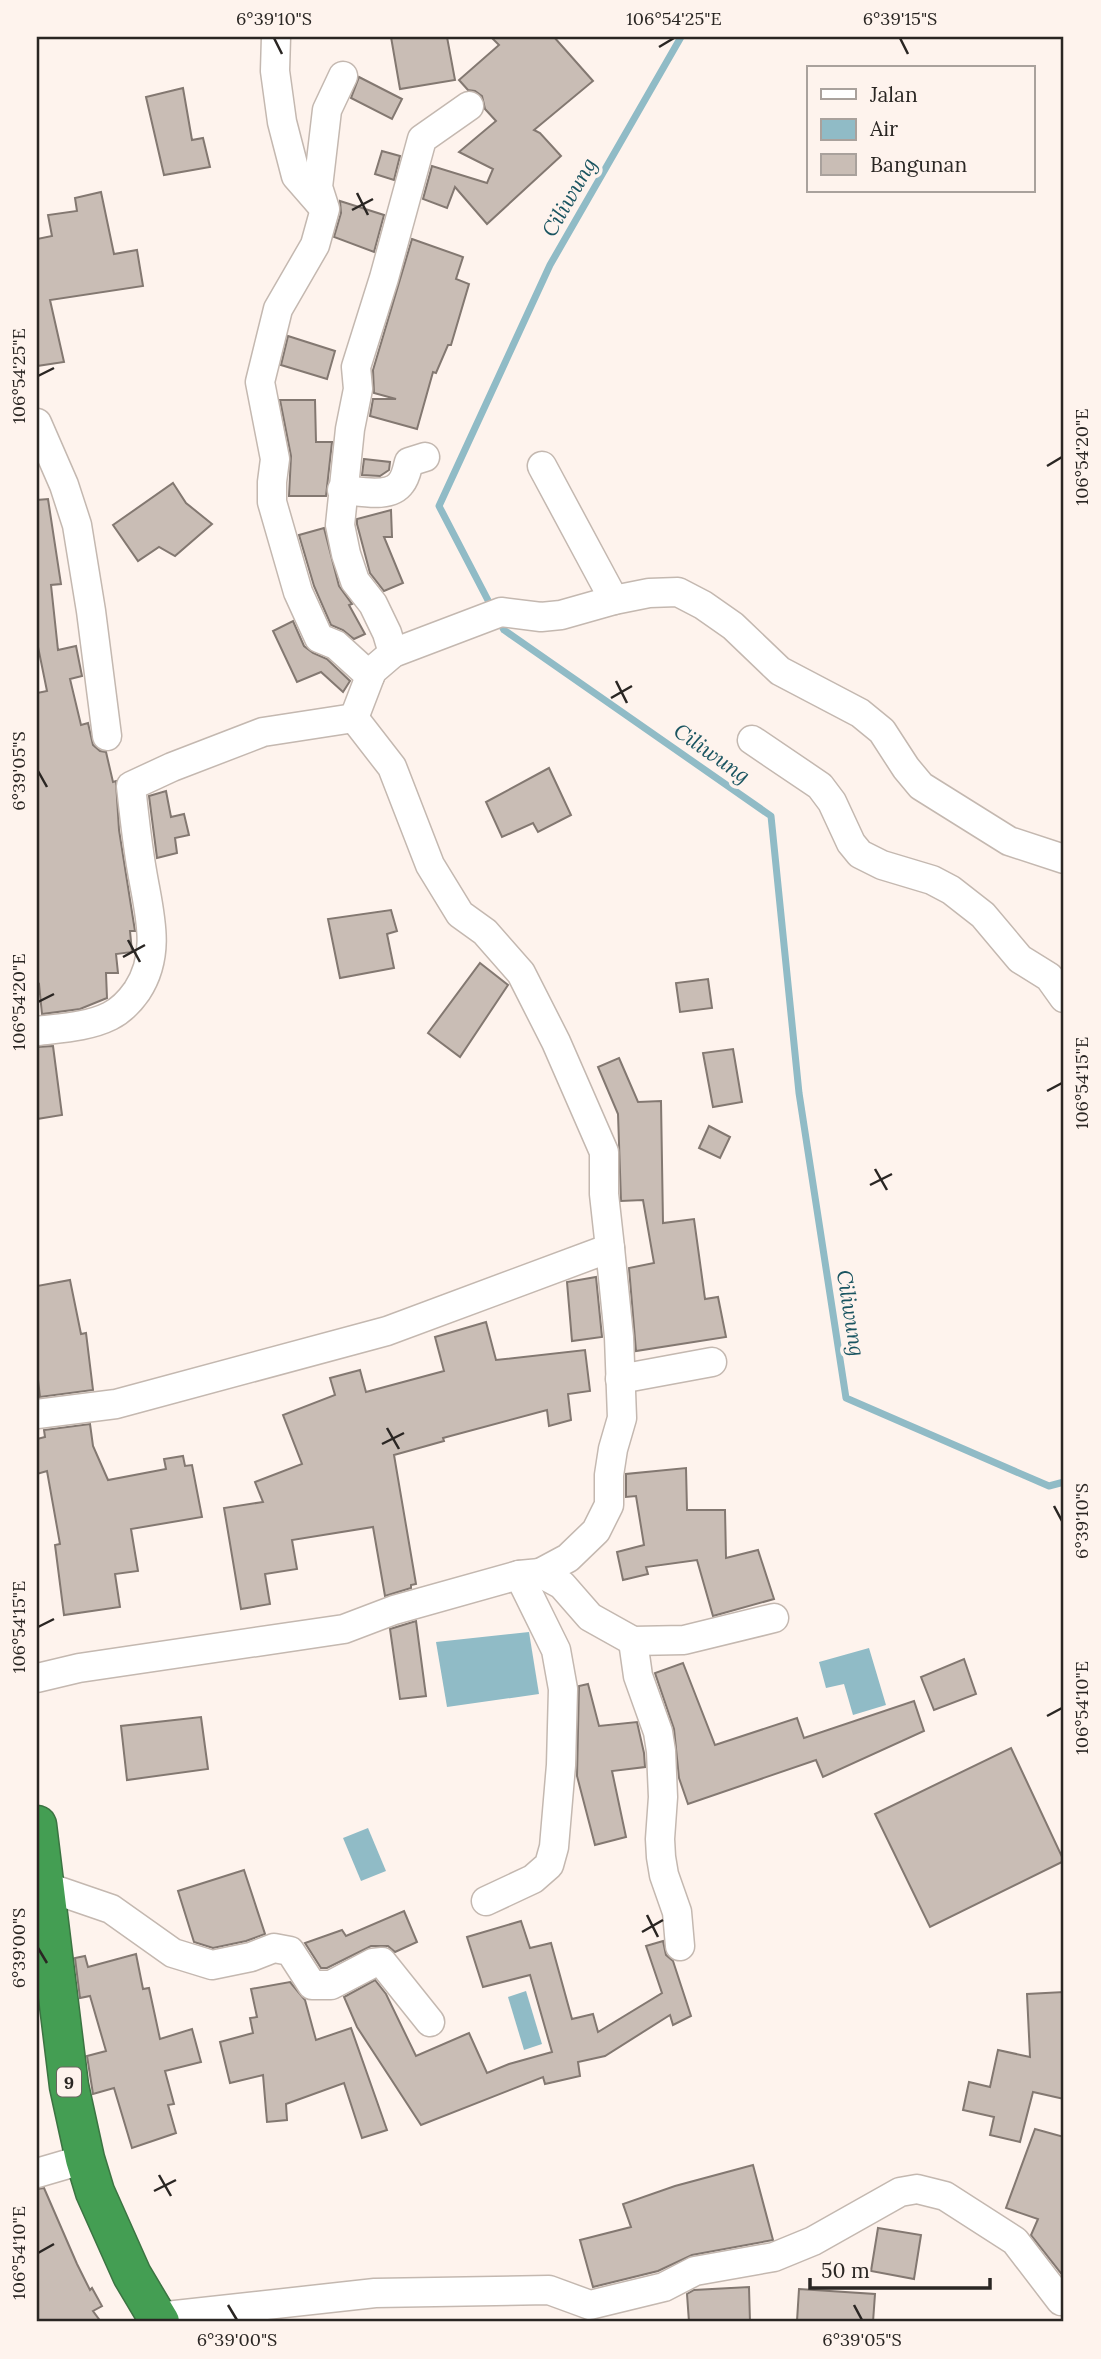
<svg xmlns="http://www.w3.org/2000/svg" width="1101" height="2359" font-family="Lora,serif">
<rect width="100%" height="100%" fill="#fef3ed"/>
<g fill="#90bbc6">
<polygon points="529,1632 539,1694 447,1707 436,1642"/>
<polygon points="869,1648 886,1705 853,1715 844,1684 826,1688 819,1662"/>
<polygon points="368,1828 386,1871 361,1881 343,1838"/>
<polygon points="526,1991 542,2044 524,2050 508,1997"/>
</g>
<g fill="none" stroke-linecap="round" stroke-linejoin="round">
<g stroke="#90bbc6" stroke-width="7">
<polyline points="492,608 439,506 550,265 681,37"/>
<polyline points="498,619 504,630 771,816 799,1093 846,1398 1049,1486 1064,1482"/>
</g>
</g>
<g fill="#c9bdb5" stroke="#837871" stroke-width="2">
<polygon points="391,37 447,37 455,80 400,89"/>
<polygon points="491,37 554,37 593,81 534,130 540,133 561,156 487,224 455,187 447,208 423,199 432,166 487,183 493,169 459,152 496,121 485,109 482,96 475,91 468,90 459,80 499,45"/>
<polygon points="359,77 402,99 392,119 351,98"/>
<polygon points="183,88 192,140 203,138 210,167 164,175 146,97"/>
<polygon points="382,151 400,156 394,180 375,174"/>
<polygon points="101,192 114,254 137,250 143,286 50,300 64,362 37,366 37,239 52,236 48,215 77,211 75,198"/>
<polygon points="340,201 384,215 374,252 334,237 341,213"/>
<polygon points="412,239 463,257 456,279 469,284 451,345 448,345 436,373 433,372 417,429 370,416 373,399 396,399 374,393 373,370"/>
<polygon points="288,336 335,351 327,379 281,365"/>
<polygon points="280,400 315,400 316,442 332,442 326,496 289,496 291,456"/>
<polygon points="364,459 390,462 389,470 380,476 362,475"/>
<polygon points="173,483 186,503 212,524 175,556 159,547 138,561 113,525"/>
<polygon points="48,499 61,584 51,585 58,650 76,646 82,676 70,679 81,725 88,723 93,745 100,751 106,752 113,782 116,781 119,830 135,931 130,931 132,952 116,954 118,973 106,973 107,998 80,1009 42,1014 39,984 37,985 37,693 47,691 37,642 37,500"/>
<polygon points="391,510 392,537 384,537 403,583 384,591 370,573 357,524 357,519"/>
<polygon points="324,528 339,586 352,604 349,605 365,634 354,639 343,630 331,625 314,586 299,535"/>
<polygon points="293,621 304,646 313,653 327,659 350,681 343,692 321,672 297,682 273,631"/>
<polygon points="549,768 571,815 538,832 533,823 502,837 486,802"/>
<polygon points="166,791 171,817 184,814 189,835 175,838 177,853 157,858 149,796"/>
<polygon points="391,910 397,931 387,934 394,968 340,978 328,919"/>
<polygon points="480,963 508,985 460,1057 428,1033"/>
<polygon points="708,979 712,1008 680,1012 676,983"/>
<polygon points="53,1046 62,1115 37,1119 37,1047"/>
<polygon points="733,1049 742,1102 713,1107 703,1053"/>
<polygon points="619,1058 638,1102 661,1101 663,1223 694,1219 705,1299 718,1297 726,1337 636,1351 629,1268 654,1263 643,1200 621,1201 618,1114 598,1067"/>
<polygon points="709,1126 730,1137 720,1158 699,1148"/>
<polygon points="596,1277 602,1337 572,1341 567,1282"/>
<polygon points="70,1280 81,1334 86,1333 93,1390 40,1397 37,1371 37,1286"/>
<polygon points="486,1322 496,1360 585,1350 590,1391 568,1394 571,1420 549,1426 547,1410 443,1438 444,1441 394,1455 416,1584 411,1585 411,1588 385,1596 373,1527 292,1540 297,1569 265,1574 270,1604 241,1609 224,1508 263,1502 255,1482 302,1464 283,1415 335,1395 330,1378 360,1370 366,1392 444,1371 435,1337"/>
<polygon points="90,1424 93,1446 108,1480 166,1469 164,1459 183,1456 185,1466 192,1465 202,1517 131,1529 138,1571 115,1574 120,1607 64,1615 55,1545 60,1544 47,1471 37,1474 37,1439 45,1437 44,1430"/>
<polygon points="686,1468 687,1510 725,1510 726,1558 758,1550 774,1599 713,1616 697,1560 646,1567 648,1574 623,1580 617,1552 644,1545 636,1496 626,1497 626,1474"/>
<polygon points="416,1621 426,1696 400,1699 390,1629"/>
<polygon points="964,1659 976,1694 934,1710 921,1677"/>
<polygon points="683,1663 715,1745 797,1718 804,1738 914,1701 924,1731 823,1777 816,1760 688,1804 679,1778 674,1729 655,1673"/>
<polygon points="588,1684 599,1726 637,1722 644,1753 645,1767 612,1771 626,1837 595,1845 577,1776 579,1686"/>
<polygon points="201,1717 208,1769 127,1780 121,1726"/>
<polygon points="1011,1748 1064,1861 930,1927 875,1814"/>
<polygon points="244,1870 265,1934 246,1941 213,1948 194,1942 178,1891"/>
<polygon points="404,1911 417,1942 395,1952 388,1946 371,1946 327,1968 321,1968 305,1943 342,1930 346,1936"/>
<polygon points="521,1921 530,1948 551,1943 572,2019 593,2014 598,2032 662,1993 646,1946 663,1941 666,1955 673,1961 691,2016 673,2025 670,2015 605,2056 578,2062 580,2076 545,2084 543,2077 421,2125 357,2027 344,1997 375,1980 386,1994 416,2056 469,2033 487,2073 509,2064 552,2052 530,1975 483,1987 467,1937"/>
<polygon points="136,1954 143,1989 149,1988 160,2039 192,2029 201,2062 165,2071 174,2104 168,2105 176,2133 132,2148 114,2088 93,2094 87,2056 106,2051 90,1996 80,1998 75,1958 85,1956 88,1967"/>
<polygon points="290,1982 305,2000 316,2040 351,2028 387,2130 362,2138 344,2083 286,2104 287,2120 267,2122 263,2075 230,2083 220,2042 253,2033 250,2018 257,2017 251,1989"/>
<polygon points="1064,1992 1064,2099 1033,2092 1020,2142 990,2135 994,2117 963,2110 969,2082 990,2087 998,2050 1030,2057 1027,1994"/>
<polygon points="1035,2129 1064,2137 1064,2277 1031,2235 1038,2219 1006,2208"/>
<polygon points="753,2165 773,2240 692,2255 658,2271 593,2287 580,2240 631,2227 623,2204 675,2186"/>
<polygon points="44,2188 77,2264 90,2290 92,2288 102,2306 93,2311 101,2322 37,2322 37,2189"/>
<polygon points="878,2228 921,2235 914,2279 871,2271"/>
<polygon points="749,2287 750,2322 689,2322 687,2294 694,2290"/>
<polygon points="799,2289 875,2294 873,2322 797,2321"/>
</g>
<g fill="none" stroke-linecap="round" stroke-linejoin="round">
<g stroke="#c4b8b0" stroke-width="31">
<g id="minor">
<polyline points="276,37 275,71 282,122 296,176 323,207"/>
<polyline points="343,76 327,110 318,187 325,209 315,245 278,309 260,382 275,459 272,482 272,502 298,592 319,638 336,645 370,676"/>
<polyline points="37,423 64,485 77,525 91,611 107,736"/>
<polyline points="542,466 614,600"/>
<path d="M342,490c17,1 48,9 59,-7 5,-6 6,-14 8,-21l16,-5"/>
<polyline points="393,653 387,633 373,604 355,581 346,554 340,525 350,429 358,389 356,367 384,278 422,139 469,106"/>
<polyline points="354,718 372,671 393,653 501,612 541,617 561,615 614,600 649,593 678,592 703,605 733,626 780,671 860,713 882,731 906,768 921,786 1009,841 1064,859"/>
<polyline points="354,718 392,767 430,865 460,914 485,932 521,973 556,1042 604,1152 604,1194 610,1248"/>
<polyline points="752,740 820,786 832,802 851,843 860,854 882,865 932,880 951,890 983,915 1020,959 1049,977 1064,998"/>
<path d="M37,1031c24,-3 51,-4 73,-15 12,-6 20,-15 27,-25 25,-38 12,-78 5,-120 -5,-28 -8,-57 -11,-85l41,-19 91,-35 91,-14"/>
<polyline points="620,1379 712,1362"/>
<polyline points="37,1414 116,1404 387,1331 610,1248 619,1337 622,1418 613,1449 609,1475 609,1505 596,1531 568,1558 540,1573"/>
<polyline points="633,1641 638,1676 658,1732 661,1751 663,1797 660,1839 661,1857 664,1875 677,1912 680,1946"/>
<polyline points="37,1678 79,1668 344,1629 394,1610 519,1575 540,1573 562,1585 590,1617 633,1641 684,1640 774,1618"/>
<polyline points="44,1886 111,1909 173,1953 212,1965 251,1957 274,1948 290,1951 312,1985 331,1985 373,1963 382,1962 430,2022"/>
<polyline points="486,1901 533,1879 549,1865 554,1847 561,1765 563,1689 556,1650 519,1575"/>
<polyline points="37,2173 85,2159"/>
<polyline points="157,2317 375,2293 549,2290 590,2305 664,2287 695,2271 774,2257 813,2241 900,2192 917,2189 945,2196 1015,2241 1061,2301 1064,2300"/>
</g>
</g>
<g stroke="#3b7442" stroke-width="41">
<polyline id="highway" points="37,1825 69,2086 85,2159 95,2192 132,2275 160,2322"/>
</g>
<use href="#minor" stroke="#fff" stroke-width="28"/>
<use href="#highway" stroke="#449e53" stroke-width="38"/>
</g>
<path fill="none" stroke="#2a2623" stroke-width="2.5" d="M274,38l8,16M900,38l8,16M659,47l15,-9M357,193l11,22M352,210l21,-11M38,376l16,-8M1047,466l15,-9M616,681l11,22M611,698l21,-12M38,771l9,16M128,940l12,22M123,957l22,-12M38,1002l16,-8M1047,1091l15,-8M875,1169l12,21M870,1185l22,-11M387,1428l12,21M382,1444l22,-11M1054,1506l8,15M38,1627l16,-8M1047,1716l15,-8M647,1915l11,22M642,1932l21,-12M38,1948l9,15M159,2175l12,21M154,2191l22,-11M38,2253l16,-9M228,2305l9,15M854,2305l8,15"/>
<g text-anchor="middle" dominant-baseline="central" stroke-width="7" stroke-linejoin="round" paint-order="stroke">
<rect fill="#fef3ed" stroke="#6a6460" stroke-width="2" x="57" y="2067.5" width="24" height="29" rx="5"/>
<g font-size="18" font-weight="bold" fill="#2a2623">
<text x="69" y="2082">9</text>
</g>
<g font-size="21" font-style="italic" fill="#195460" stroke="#fef3ed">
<text transform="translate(569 197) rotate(-60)">Ciliwung</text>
<text transform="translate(712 753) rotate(35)">Ciliwung</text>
<text transform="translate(851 1313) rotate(81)">Ciliwung</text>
</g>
</g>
<rect width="1101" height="2359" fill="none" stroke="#fef3ed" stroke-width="77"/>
<rect x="807" y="66" width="228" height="126" fill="#fef3ed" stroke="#a9a19c" stroke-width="2"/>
<rect x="821" y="89" width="35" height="10" fill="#ffffff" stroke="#a9a19c" stroke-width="2"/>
<text x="870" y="102" font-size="21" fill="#2a2623">Jalan</text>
<rect x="821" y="119" width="35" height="21" fill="#90bbc6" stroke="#a9a19c" stroke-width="2"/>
<text x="870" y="136" font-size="21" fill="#2a2623">Air</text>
<rect x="821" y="154" width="35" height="21" fill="#c9bdb5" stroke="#a9a19c" stroke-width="2"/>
<text x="870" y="172" font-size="21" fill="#2a2623">Bangunan</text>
<path d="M810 2278v10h180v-10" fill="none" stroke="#2a2623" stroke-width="3.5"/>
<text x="821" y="2278" font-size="21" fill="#2a2623" stroke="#fef3ed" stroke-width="5" paint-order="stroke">50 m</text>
<rect x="38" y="38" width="1024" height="2282" fill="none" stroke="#2a2623" stroke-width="2.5"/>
<g font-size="18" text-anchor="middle" fill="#2a2623">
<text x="274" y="25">6°39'10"S</text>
<text x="674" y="25">106°54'25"E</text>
<text x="900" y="25">6°39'15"S</text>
<text transform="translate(19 376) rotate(-90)" y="6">106°54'25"E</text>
<text transform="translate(1082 457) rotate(-90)" y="6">106°54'20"E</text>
<text transform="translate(19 771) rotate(-90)" y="6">6°39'05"S</text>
<text transform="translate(19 1002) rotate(-90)" y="6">106°54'20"E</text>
<text transform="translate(1082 1083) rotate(-90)" y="6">106°54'15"E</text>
<text transform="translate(1082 1521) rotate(-90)" y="6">6°39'10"S</text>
<text transform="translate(19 1627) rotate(-90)" y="6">106°54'15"E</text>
<text transform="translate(1082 1708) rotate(-90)" y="6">106°54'10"E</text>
<text transform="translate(19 1948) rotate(-90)" y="6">6°39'00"S</text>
<text transform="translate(19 2253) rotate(-90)" y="6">106°54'10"E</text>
<text x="237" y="2346">6°39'00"S</text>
<text x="862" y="2346">6°39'05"S</text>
</g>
</svg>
